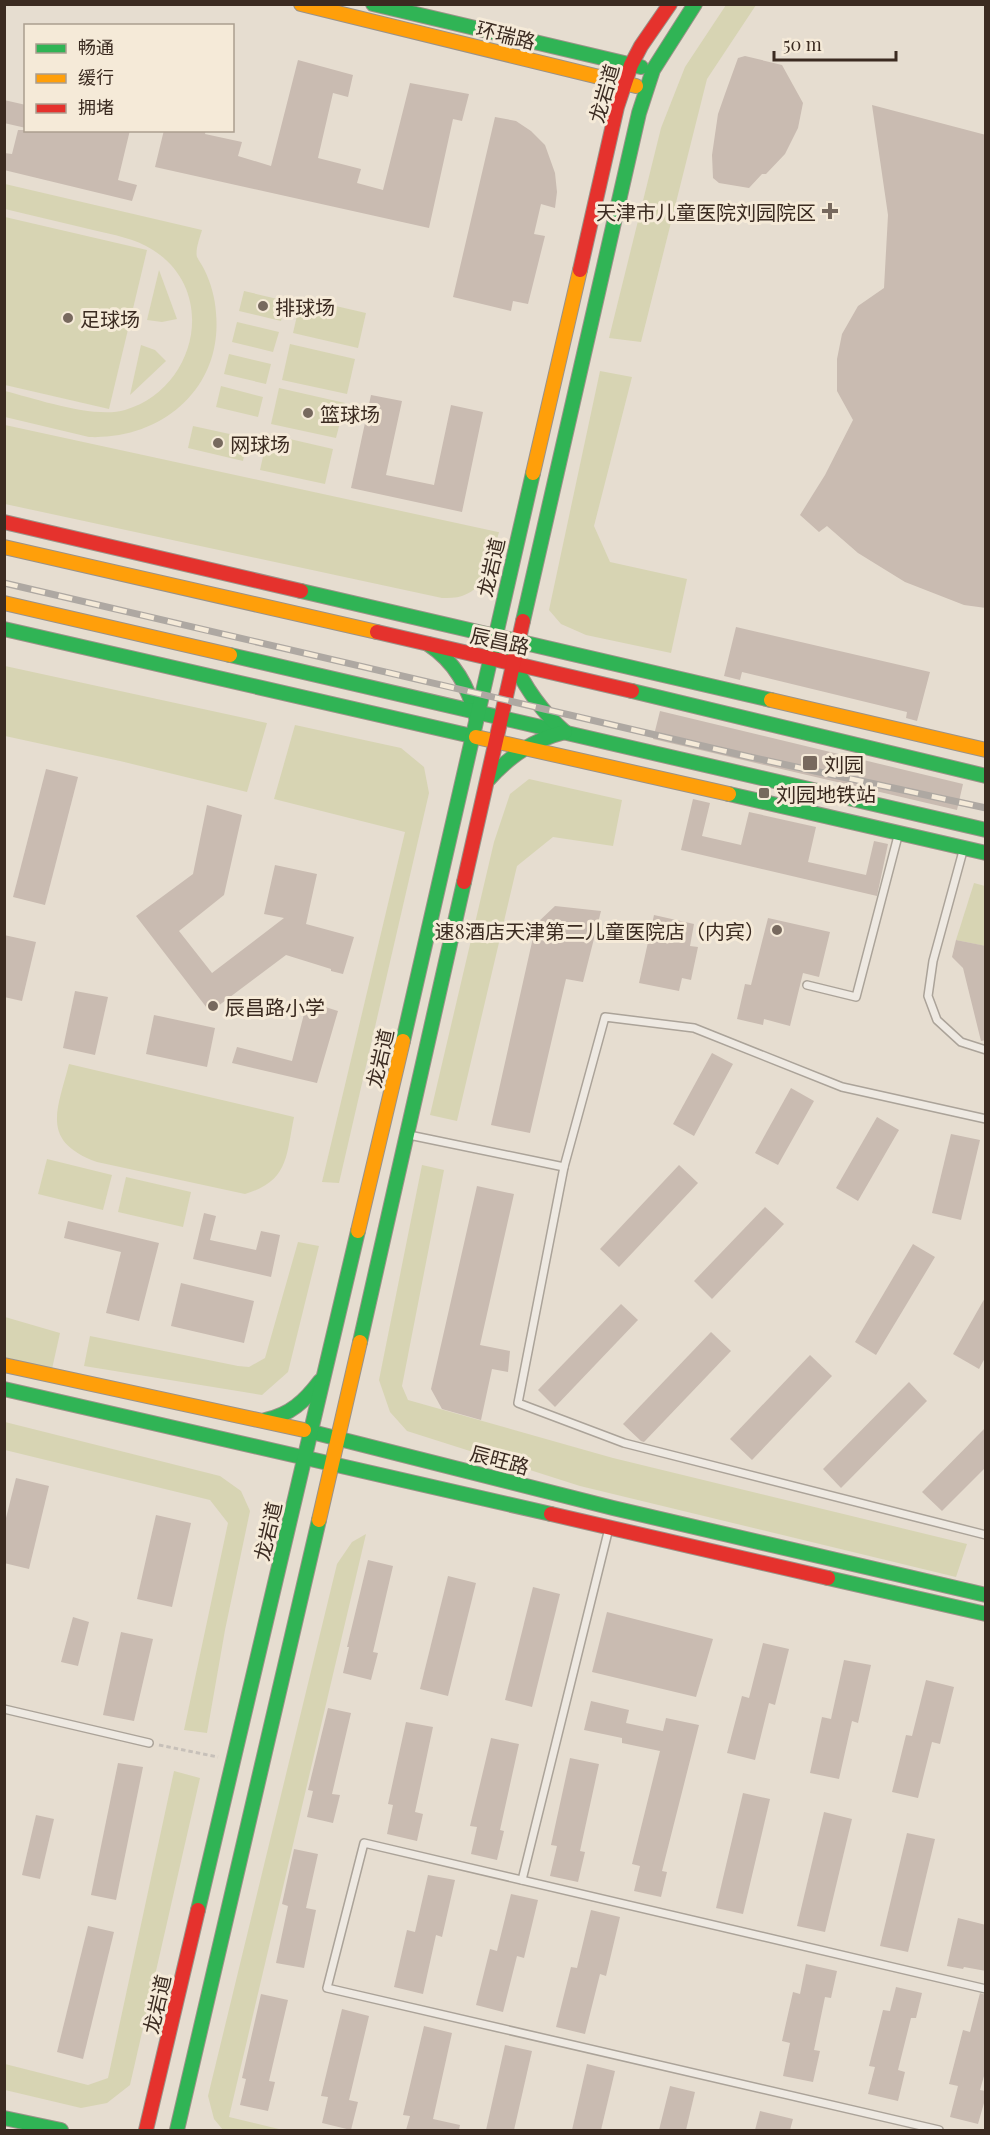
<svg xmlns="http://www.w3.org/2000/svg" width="990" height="2135" font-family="'Playfair Display','Noto Sans SC',serif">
<rect width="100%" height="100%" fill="#e6ddd0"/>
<g fill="#d7d4b3">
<polygon points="726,5 756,5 707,79 641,342 609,338 661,128 685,67"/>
<path d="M5,184l197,46c-2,7 -7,20 -5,27 2,4 5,8 7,12 7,14 11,29 12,44 7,76 -55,127 -127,124l-84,-20v-26c31,8 90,28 120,19 71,-21 94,-118 28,-160 -18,-12 -40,-15 -60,-20 -29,-7 -59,-14 -88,-21z"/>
<polygon points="5,217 147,250 109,409 5,385"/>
<polygon points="159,270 177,319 162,322 147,320"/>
<polygon points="244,291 286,301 281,321 239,311"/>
<polygon points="301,298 366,313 358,348 293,333"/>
<polygon points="237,322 279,332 273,352 232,342"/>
<polygon points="290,344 355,359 347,394 282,380"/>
<polygon points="141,345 155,350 166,361 130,395"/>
<polygon points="229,354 271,364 266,384 224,374"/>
<polygon points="600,371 632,377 594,526 610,562 687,579 671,653 586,635 561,624 549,610"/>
<polygon points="221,386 263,397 258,417 216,407"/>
<polygon points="279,388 345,403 336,438 271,424"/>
<path d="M5,425l493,107h1c-7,25 -10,55 -37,64 -6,2 -14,2 -20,2l-437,-94z"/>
<polygon points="193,426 248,438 243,461 188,448"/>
<polygon points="268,434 333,449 325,484 260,470"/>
<polygon points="5,666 267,723 247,792 120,761 5,736"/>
<polygon points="295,725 401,748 424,767 429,793 339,1183 322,1182 405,832 274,799"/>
<polygon points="529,779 622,800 613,846 553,837 517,866 457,1121 430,1115 494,842 510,794"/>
<polygon points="974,883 985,886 985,946 956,940"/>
<path d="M69,1064l225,53c-8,39 -5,64 -49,77l-148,-32c-57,-21 -40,-51 -28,-98z"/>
<polygon points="47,1159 112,1175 103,1210 38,1194"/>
<polygon points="422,1165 444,1170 402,1386 408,1400 613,1458 967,1544 956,1577 580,1486 407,1431 390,1412 379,1380"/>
<polygon points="126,1177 191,1192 183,1227 118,1212"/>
<polygon points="298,1242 319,1246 288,1372 262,1395 84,1366 90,1336 238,1366 249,1367 265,1358"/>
<polygon points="5,1317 60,1333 52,1369 5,1357"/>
<polygon points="5,1422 220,1476 241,1491 250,1511 225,1630 207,1733 184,1730 228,1523 210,1500 5,1450"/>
<polygon points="366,1534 229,2117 283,2130 223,2130 214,2119 208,2096 337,1564 352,1542"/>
<polygon points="174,1771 200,1778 130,2085 107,2103 81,2108 5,2090 5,2064 88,2085 108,2078"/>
</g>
<g fill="#c9bbb1">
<polygon points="745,56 782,65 803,103 798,128 785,154 766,174 762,174 749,188 719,183 713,178 712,155 718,114 725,94 738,58"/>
<polygon points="298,60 353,75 348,97 333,93 318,158 361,169 357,183 383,190 410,83 469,94 462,121 453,119 429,228 155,167 164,130 206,130 205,134 242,142 238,156 271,166"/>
<polygon points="4,100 26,105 26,128 4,123"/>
<polygon points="872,105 986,135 986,608 964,605 905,582 858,553 827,526 819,532 800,515 825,475 853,420 837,391 837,359 842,334 858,306 884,288 888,215"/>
<polygon points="495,117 516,121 531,131 545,145 555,173 557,192 555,208 541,204 534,234 545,236 528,304 513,301 511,311 453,297"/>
<polygon points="18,130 130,130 118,180 137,185 132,201 4,170 4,153 12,154"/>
<polygon points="371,395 402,401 386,475 434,485 451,405 483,412 462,512 351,488"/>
<polygon points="736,627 930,672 917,721 906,718 907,712 742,672 740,680 724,676"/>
<polygon points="660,711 963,784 957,810 653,739"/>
<polygon points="46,769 78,777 45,905 13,897"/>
<polygon points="693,799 710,803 702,836 741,845 749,812 816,827 808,862 866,875 874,841 888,844 877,896 681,850"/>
<polygon points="207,805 242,815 224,895 179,931 212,973 284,918 264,914 275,865 317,874 306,924 354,937 343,974 331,971 331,969 286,955 210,1012 136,916 193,874"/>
<polygon points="555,906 601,911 583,982 566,979 530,1133 491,1125 536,924"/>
<polygon points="654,915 694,924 690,946 698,947 691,980 682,978 679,991 639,983"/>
<polygon points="768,918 830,932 819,977 803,973 790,1026 764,1019 763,1025 737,1019 745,984 751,985"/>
<polygon points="4,935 36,942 22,1001 4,997"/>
<polygon points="956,940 986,946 986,1040 981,1041 963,968 952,957"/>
<polygon points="75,991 108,997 95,1055 63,1048"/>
<polygon points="306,1006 322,1006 338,1011 317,1083 232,1063 237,1047 292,1061"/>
<polygon points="154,1015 215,1028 207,1067 146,1054"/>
<polygon points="712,1053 733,1064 694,1136 673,1124"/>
<polygon points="791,1088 814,1101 778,1165 755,1153"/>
<polygon points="877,1117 899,1130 858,1201 836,1188"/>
<polygon points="951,1134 980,1140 961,1220 932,1213"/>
<polygon points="679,1165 698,1183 619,1267 600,1249"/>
<polygon points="477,1186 514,1194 480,1345 510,1351 508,1372 492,1369 481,1420 442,1409 431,1389"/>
<polygon points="765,1207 784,1224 712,1299 694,1281"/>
<polygon points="204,1213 216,1216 210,1240 256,1250 261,1231 280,1235 271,1277 193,1259"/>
<polygon points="68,1221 159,1243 139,1321 106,1313 121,1252 64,1238"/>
<polygon points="913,1244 935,1257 876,1355 855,1342"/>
<polygon points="181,1283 254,1301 244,1343 171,1326"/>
<polygon points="986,1296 986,1356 979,1369 953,1354"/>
<polygon points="621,1304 638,1320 555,1407 538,1390"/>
<polygon points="711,1332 731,1351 644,1442 641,1441 623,1424"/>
<polygon points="810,1355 832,1376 752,1460 730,1439"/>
<polygon points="909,1382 927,1401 841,1488 823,1469"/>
<polygon points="986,1427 986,1467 942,1511 922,1492"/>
<polygon points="16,1478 49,1486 29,1569 4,1563 4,1526"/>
<polygon points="156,1515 191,1523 172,1607 137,1599"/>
<polygon points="368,1560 393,1566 373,1652 378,1653 371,1680 343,1673 349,1647 347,1647"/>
<polygon points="448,1576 476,1583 448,1696 420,1689"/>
<polygon points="533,1587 560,1594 532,1707 505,1700"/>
<polygon points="607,1612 713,1639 696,1697 592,1672"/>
<polygon points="73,1617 89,1622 78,1666 61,1662"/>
<polygon points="121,1632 153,1639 134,1721 103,1715"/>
<polygon points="763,1643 789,1649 775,1705 769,1703 755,1760 727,1753 742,1696 749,1698"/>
<polygon points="844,1660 871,1665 858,1723 852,1721 839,1779 810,1773 822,1717 831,1719"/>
<polygon points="926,1680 954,1687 940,1744 932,1742 918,1798 892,1792 906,1735 912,1736"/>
<polygon points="591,1701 629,1710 626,1723 663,1731 666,1718 699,1725 662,1871 667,1872 661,1897 634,1891 640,1866 632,1864 660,1751 622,1743 622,1738 584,1730"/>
<polygon points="328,1708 351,1713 332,1794 340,1795 333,1823 307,1817 313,1791 308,1790"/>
<polygon points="406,1722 433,1727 415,1812 423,1814 417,1841 387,1834 393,1805 388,1804"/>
<polygon points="491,1738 519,1744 500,1830 504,1831 497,1860 471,1854 477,1827 470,1826"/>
<polygon points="570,1758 599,1764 580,1851 585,1852 578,1882 550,1876 557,1846 551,1845"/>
<polygon points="118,1763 143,1767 116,1900 91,1895"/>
<polygon points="743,1793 770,1799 743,1914 716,1908"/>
<polygon points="824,1812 852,1819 825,1932 797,1926"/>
<polygon points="36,1815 54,1819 40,1879 22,1875"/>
<polygon points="907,1833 935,1839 908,1952 880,1946"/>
<polygon points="294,1849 318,1854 306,1908 316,1910 304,1968 276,1963 288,1906 282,1904"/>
<polygon points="428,1875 455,1880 442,1937 436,1935 423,1994 394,1987 407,1930 415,1932"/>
<polygon points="511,1894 538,1900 524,1958 517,1956 503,2012 476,2005 490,1949 497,1951"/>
<polygon points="591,1910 620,1917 606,1976 600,1974 585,2034 556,2027 571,1967 577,1968"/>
<polygon points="958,1918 986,1925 986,1971 964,1967 963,1969 947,1966"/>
<polygon points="88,1926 114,1932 83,2059 57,2052"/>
<polygon points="806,1964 837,1971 831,1998 825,1997 814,2050 820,2051 813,2082 783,2076 790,2043 782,2041 793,1992 800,1994"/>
<polygon points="896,1987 922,1993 916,2018 911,2018 898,2070 905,2072 898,2101 868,2094 875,2067 869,2066 883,2010 890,2011"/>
<polygon points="980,1993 986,1995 986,2069 980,2090 986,2091 986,2096 978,2124 950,2117 958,2086 949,2084 963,2030 970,2032"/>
<polygon points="261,1994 288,2000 269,2081 275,2082 268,2111 240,2105 246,2079 242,2078"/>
<polygon points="342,2009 369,2016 349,2100 358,2102 351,2130 322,2123 328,2097 321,2096"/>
<polygon points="424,2026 452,2033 433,2119 460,2125 459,2130 406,2130 410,2116 403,2115"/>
<polygon points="505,2045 532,2051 514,2130 486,2130"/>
<polygon points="587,2064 615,2071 601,2130 572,2130"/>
<polygon points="670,2086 695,2092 686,2130 659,2130"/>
<polygon points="760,2111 793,2119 790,2130 755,2130"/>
</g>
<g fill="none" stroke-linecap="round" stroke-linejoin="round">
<g stroke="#aba399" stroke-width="10">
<g id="lane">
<polyline points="963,851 933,961 928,996 937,1020 961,1042 986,1050"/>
<polyline points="807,985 856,997 898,836"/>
<polyline points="986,1119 842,1087 694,1028 605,1017 564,1167 518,1403 624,1443 986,1535"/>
<polyline points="409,1135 564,1167"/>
<polyline points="4,1709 149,1743"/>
<polyline points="522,1880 609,1528"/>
<polyline points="939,2130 327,1988 364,1843 986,1989"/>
</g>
</g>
<g stroke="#9b9288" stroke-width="16">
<g id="fast">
<polyline points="373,4 641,67"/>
<polyline points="301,591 771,700"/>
<polyline points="523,621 639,113 653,70 695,4"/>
<polyline points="4,629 476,737"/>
<path d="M428,644c27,18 40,42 48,73"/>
<polyline points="230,655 986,830"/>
<path d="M512,659c13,29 29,52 53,73"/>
<polyline points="632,691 986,776"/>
<path d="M489,779c22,-24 44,-39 76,-47"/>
<polyline points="729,794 986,853"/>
<polyline points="403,1041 533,473"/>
<polyline points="360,1342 464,882"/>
<polyline points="4,1389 551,1514"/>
<path d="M265,1420c25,-5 40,-19 55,-39"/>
<polyline points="304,1430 613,1508 986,1595"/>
<polyline points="828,1578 986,1614"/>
<polyline points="198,1910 358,1231"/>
<polyline points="4,2118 61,2130"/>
<polyline points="177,2130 319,1520"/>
</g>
</g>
<g stroke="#9b9288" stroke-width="16">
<g id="slow">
<polyline points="301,4 636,86"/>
<polyline points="533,473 580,270"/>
<polyline points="4,547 377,632"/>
<polyline points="4,603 230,655"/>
<polyline points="771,700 986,750"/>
<polyline points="476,737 729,794"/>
<polyline points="358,1231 403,1041"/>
<polyline points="4,1365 304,1430"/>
<polyline points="319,1520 360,1342"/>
</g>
</g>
<g stroke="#9b9288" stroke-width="16">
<g id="jam">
<polyline points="580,270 617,107 631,65 641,46 670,4"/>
<polyline points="4,522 301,591"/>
<polyline points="377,632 632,691"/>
<polyline points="464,882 523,621"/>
<polyline points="551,1514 828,1578"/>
<polyline points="146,2130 198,1910"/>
</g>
</g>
<polyline stroke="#c7c0b9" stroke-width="3" stroke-dasharray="4.5 3" stroke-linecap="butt" points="159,1745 218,1757"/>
<use href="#lane" stroke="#eee9e2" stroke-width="7"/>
<use href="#fast" stroke="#30b455" stroke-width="14"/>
<use href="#slow" stroke="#ff9f0a" stroke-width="14"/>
<use href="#jam" stroke="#e5322d" stroke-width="14"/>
<g stroke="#aea8a2" stroke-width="7">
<polyline id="rail" points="4,583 750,757 986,808"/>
</g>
<use href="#rail" stroke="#f5ead8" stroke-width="4.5" stroke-dasharray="14" stroke-linecap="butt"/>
</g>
<g fill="#77695e" stroke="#f5ead8" stroke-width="2">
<path d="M827 202h6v6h6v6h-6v6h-6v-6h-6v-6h6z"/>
<circle cx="263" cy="306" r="6"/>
<circle cx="68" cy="318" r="6"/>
<circle cx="308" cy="413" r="6"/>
<circle cx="218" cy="443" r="6"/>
<rect x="802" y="755" width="16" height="16" rx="3"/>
<rect x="758" y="787" width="12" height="12" rx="3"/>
<circle cx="777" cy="930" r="6"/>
<circle cx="213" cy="1006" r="6"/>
</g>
<g text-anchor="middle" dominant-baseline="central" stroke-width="6" stroke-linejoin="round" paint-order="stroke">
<g font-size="20" fill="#3b2b21" stroke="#f5ead8">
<text transform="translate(506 34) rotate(14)">环瑞路</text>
<text transform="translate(603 93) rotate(-74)">龙岩道</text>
<text transform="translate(490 567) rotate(-77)">龙岩道</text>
<text transform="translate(500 640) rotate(12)">辰昌路</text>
<text transform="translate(379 1058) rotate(-77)">龙岩道</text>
<text transform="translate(500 1459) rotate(15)">辰旺路</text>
<text transform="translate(267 1531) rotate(-77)">龙岩道</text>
<text transform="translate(156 2004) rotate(-77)">龙岩道</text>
</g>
<g font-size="20" fill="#3b2b21" stroke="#f5ead8" text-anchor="start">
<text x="816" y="211" text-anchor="end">天津市儿童医院刘园院区</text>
<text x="275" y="306">排球场</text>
<text x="80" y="318">足球场</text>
<text x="320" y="413">篮球场</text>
<text x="230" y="443">网球场</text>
<text x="824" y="763">刘园</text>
<text x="776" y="793">刘园地铁站</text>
<text x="765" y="930" text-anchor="end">速8酒店天津第二儿童医院店（内宾）</text>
<text x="225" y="1006">辰昌路小学</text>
</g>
</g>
<rect width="990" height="2135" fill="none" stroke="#3b2b21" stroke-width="12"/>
<rect x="24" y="24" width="210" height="108" fill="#f5ead8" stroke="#ab9e8f" stroke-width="1.5"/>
<rect x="36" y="44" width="30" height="9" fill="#30b455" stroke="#ab9e8f" stroke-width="1.5"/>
<text x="78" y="54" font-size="18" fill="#3b2b21">畅通</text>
<rect x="36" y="74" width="30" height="9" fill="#ff9f0a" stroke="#ab9e8f" stroke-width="1.5"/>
<text x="78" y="84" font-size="18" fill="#3b2b21">缓行</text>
<rect x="36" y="104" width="30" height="9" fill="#e5322d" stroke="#ab9e8f" stroke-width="1.5"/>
<text x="78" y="114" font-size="18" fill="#3b2b21">拥堵</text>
<path d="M774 51v9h122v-9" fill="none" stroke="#3b2b21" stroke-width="3"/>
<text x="783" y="51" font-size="18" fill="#3b2b21" stroke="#f5ead8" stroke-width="4.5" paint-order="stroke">50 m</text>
</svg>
